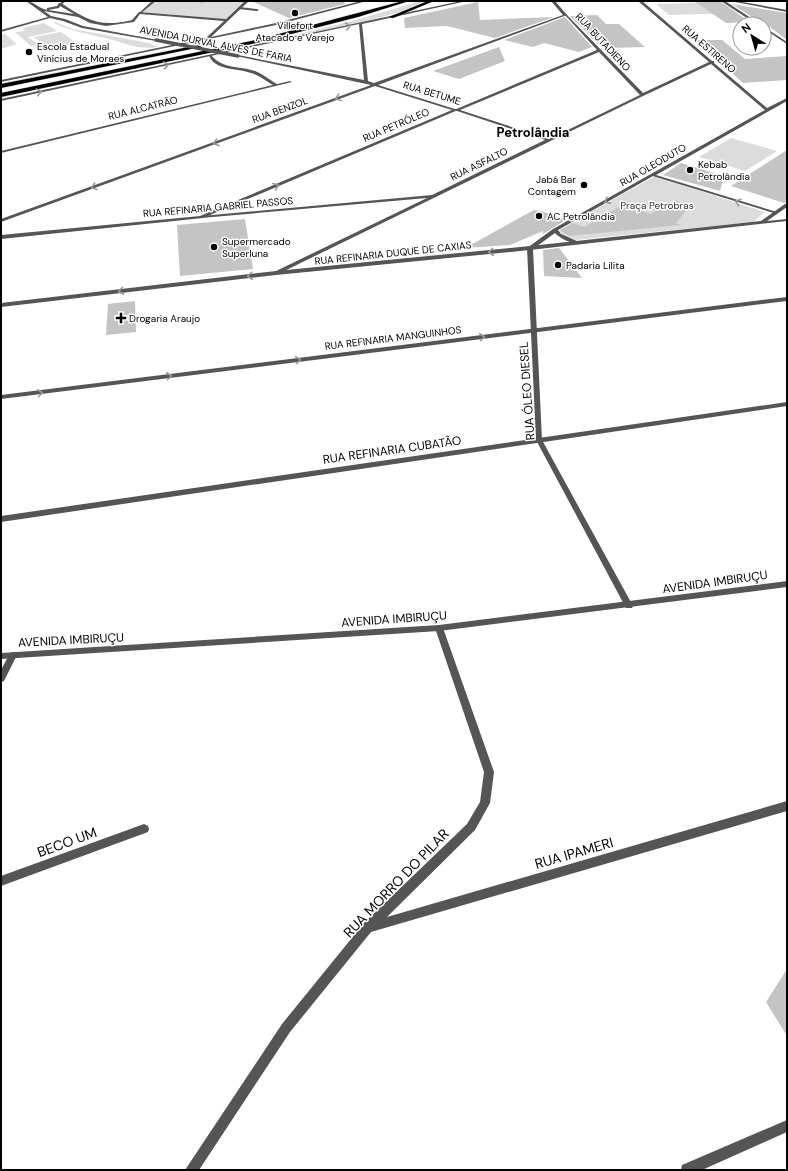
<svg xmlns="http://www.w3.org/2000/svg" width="788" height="1171" font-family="'DM Sans',sans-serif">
<rect width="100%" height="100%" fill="#fff"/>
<g fill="#dcdcdc">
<polygon points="157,1 245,1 225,19 142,12"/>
<path d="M419,1h7l-23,10 -35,10 -143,30c65,-15 131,-29 194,-50z"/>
<polygon points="723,2 738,13 669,15 656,4"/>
<path d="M55,22l18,7 76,14 9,4c-19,3 -31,-3 -49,-8 -19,-5 -37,-7 -55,-16z"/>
<polygon points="44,23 57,31 28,37 39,45 31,46 15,32 25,31 23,28"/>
<polygon points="61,32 75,42 73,44 32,50 44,46 48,48 34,37"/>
<polygon points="5,34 17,44 1,49 1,35"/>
<polygon points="731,138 777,151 745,171 699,157"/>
<polygon points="655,176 765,212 753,222 575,240 563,235 559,230"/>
</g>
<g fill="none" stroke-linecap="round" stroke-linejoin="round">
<polygon fill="#a3a3a3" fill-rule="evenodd" points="202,1 204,1 202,3 200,3"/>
</g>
<g fill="#c4c4c4">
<polygon points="251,1 344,1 345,4 289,18"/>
<polygon points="694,1 720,2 750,22 726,23"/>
<polygon points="478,2 480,20 554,17 495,38 447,26 405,28 404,18"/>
<polygon points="732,4 787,13 787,40 762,21 758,21"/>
<polygon points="597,15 606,24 619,24 645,47 608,48 603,43 598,44 570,16"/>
<polygon points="565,17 592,47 579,52 544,43 533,47 504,40"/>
<polygon points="696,40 722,40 745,59 787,56 787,80 743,83"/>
<polygon points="499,47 505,61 459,79 433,71"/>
<polygon points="787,150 787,202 784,203 731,186"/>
<polygon points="681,163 724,176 720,191 663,175"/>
<polygon points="676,200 689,207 676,223 681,225 569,236 560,230 573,223 584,227 624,204 650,214"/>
<polygon points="534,210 541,211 566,220 543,234 543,231 510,245 465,248"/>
<polygon points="245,219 253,269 180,276 177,225"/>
<polygon points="559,248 582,278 544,276 543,250"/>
<polygon points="135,301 136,332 106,335 108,304"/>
<polygon points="787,969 787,1036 766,1002"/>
</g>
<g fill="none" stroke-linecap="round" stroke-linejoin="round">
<g stroke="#dbdbdb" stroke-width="1">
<g id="trunk">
<polygon points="403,1 409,1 358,17 256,43 1,97 1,93 256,40"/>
<polygon points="428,1 434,1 393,18 389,17"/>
<polygon points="199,45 201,47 1,88 1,84"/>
</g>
</g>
<g fill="#555" fill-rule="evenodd">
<polygon points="240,7 257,9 259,10 257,11 239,9"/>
<polygon points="144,824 148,826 149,829 148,832 1,886 1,876"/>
</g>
<g fill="#555" fill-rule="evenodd">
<polygon points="62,1 66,1 61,5 59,5"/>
<polygon points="152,1 156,1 140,14 138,14"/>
<path d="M638,1h4l70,60h2v2l53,45 20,-10v3l-131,74 121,37v2l-124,-38 -95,54 3,4 18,8v2c-7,0 -20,-6 -24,-11l-22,16 9,191 91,166 -1,2h-6l-90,-168 -9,-192 26,-19 212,-119 -54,-46 -68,32 -367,179 -2,-1v-2l153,-74 -226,20 -2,-1 2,-1 231,-21 113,-55 -91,-30 143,-60 -33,-36h2l77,79 66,-31zM599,52l41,43 -91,44 -89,-29z"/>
<polygon points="721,1 725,1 760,24 756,24"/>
<polygon points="764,27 787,42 787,44 764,29"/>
<path d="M209,55h2c11,14 29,11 44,16 8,3 15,9 22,13l13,-3 2,1 -291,71v-2l272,-66c-7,-4 -14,-10 -22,-12 -13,-5 -37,-2 -42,-18z"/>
<polygon points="439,625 442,626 443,628 494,772 490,803 475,830 387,917 787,801 787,811 371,932 290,1032 199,1170 185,1170 282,1024 364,923 467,824 480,802 484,772 435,628 436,626"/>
<polygon points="13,652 16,653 17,655 4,681 1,682 1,670 10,653"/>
</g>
<g fill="#555" fill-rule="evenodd">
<path d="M26,1c7,0 12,7 21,9v-2l10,-2 2,-3h2c26,17 39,25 71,17l7,-8 87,7 19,-18h4l-38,36 65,-14 85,-22h6l-91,24 -275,57v-2l205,-42 18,-17 -84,-7 -6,8 -28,4 -16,-3 -12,-6 -34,-6 7,5 14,3 18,7 75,14 -2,1 -74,-13 -19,-7 -13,-3 -49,14v-2l47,-13zM60,6l14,8 -26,-4 11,-2z"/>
<polygon points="461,1 467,1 362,24 368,81 374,83 563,15 551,1 555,1 567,15 378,85 458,110 203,218 1,239 1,235 200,216 452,110 375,86 1,222 1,219 371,85 236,56 238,55 364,80 359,24 1,101 1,99"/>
<polygon points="730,1 737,1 787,10 787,12"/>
<polygon points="785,204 787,204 787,207 767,221 787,219 787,221 530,250 276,275 1,307 1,303 276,271 530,246 761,221"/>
<polygon points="787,297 787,301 1,399 1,395"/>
<polygon points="787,402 787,406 1,522 1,516"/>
<polygon points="787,581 787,587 439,631 1,659 1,653 439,625"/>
<polygon points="787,1120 787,1132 702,1170 681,1170 682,1165"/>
</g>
<use href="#trunk" fill="#000" fill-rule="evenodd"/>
<polyline stroke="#555" stroke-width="3.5" points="156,40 238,56"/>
</g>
<defs><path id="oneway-chevron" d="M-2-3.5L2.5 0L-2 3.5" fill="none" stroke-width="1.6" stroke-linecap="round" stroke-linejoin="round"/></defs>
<g stroke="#999">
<use href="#oneway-chevron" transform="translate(348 26) rotate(-12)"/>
<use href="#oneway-chevron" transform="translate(166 65) rotate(-12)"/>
<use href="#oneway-chevron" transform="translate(39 92) rotate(-12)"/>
<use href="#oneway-chevron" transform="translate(338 98) rotate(160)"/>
<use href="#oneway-chevron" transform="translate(216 143) rotate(160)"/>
<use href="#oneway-chevron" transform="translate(276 186) rotate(-23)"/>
<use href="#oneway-chevron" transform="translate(94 187) rotate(160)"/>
<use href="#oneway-chevron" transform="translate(607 201) rotate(151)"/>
<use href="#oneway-chevron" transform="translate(738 202) rotate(-162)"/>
<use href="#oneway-chevron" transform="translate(491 252) rotate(174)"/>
<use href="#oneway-chevron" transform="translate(250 276) rotate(173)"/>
<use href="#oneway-chevron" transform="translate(121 291) rotate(173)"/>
<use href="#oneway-chevron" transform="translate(482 337) rotate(-7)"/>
<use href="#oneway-chevron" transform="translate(298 360) rotate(-7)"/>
<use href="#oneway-chevron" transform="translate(169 376) rotate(-7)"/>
<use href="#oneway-chevron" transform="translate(40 393) rotate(-7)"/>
</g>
<g fill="#000" stroke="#fff" stroke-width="1.5">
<circle cx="295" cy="13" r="4"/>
<circle cx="29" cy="52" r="4"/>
<circle cx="690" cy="170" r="4"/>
<circle cx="584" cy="185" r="4"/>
<circle cx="539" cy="216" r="4"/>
<circle cx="214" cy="247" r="4"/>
<circle cx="558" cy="265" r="4"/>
<path d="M119 312h4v4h4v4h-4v4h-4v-4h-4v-4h4z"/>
</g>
<g text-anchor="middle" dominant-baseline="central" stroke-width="3" stroke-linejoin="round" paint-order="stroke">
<g font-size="10" fill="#000" stroke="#fff" text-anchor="start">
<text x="295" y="25" text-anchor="middle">Villefort<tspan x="295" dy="12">Atacado e Varejo</tspan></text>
<text x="37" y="46">Escola Estadual<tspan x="37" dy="12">Vinícius de Moraes</tspan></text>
<text x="698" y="164">Kebab<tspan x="698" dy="12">Petrolândia</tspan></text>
<text x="576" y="179" text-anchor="end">Jabá Bar<tspan x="576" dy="12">Contagem</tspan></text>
<text x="547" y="216">AC Petrolândia</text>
<text x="222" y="241">Supermercado<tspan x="222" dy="12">Superluna</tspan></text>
<text x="566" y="265">Padaria Lilita</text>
<text x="129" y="318">Drogaria Araujo</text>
</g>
<g font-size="10" fill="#000" stroke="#fff">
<text transform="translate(603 42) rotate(47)">RUA BUTADIENO</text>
<text transform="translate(216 44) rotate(11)">AVENIDA DURVAL ALVES DE FARIA</text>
<text transform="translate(709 49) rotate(41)">RUA ESTIRENO</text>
<text transform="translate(432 93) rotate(17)">RUA BETUME</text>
<text transform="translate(143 108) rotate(-14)">RUA ALCATRÃO</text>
<text transform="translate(280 110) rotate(-20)">RUA BENZOL</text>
<text transform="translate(396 125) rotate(-23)">RUA PETRÓLEO</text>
<text transform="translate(479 164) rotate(-26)">RUA ASFALTO</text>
<text transform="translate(653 165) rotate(-30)">RUA OLEODUTO</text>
<text transform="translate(218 207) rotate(-5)">RUA REFINARIA GABRIEL PASSOS</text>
<text transform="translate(393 253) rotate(-6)">RUA REFINARIA DUQUE DE CAXIAS</text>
<text transform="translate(393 338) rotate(-7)">RUA REFINARIA MANGUINHOS</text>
</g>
<g font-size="10" fill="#333" stroke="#fff">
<text x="657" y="205">Praça Petrobras</text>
</g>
<g font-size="12" fill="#000" stroke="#fff">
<text transform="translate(527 391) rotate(-94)">RUA ÓLEO DIESEL</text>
<text transform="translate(392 450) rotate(-8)">RUA REFINARIA CUBATÃO</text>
<text transform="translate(715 582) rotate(-8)">AVENIDA IMBIRUÇU</text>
<text transform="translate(394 619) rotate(-4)">AVENIDA IMBIRUÇU</text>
<text transform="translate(71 640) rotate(-3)">AVENIDA IMBIRUÇU</text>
</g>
<g font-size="13" font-weight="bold" fill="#000" stroke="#fff">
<text x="533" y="132">Petrolândia</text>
</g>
<g font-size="14" fill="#000" stroke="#fff">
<text transform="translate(67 842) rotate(-20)">BECO UM</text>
<text transform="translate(574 853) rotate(-16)">RUA IPAMERI</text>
<text transform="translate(396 883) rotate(-46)">RUA MORRO DO PILAR</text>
</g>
</g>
<rect width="788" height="1171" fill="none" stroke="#000000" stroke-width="4"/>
<g transform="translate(752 36) rotate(323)"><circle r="19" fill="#ffffff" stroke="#999999"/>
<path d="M0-3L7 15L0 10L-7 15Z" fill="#000000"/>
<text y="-6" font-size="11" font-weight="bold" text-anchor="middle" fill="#000000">N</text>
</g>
</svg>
